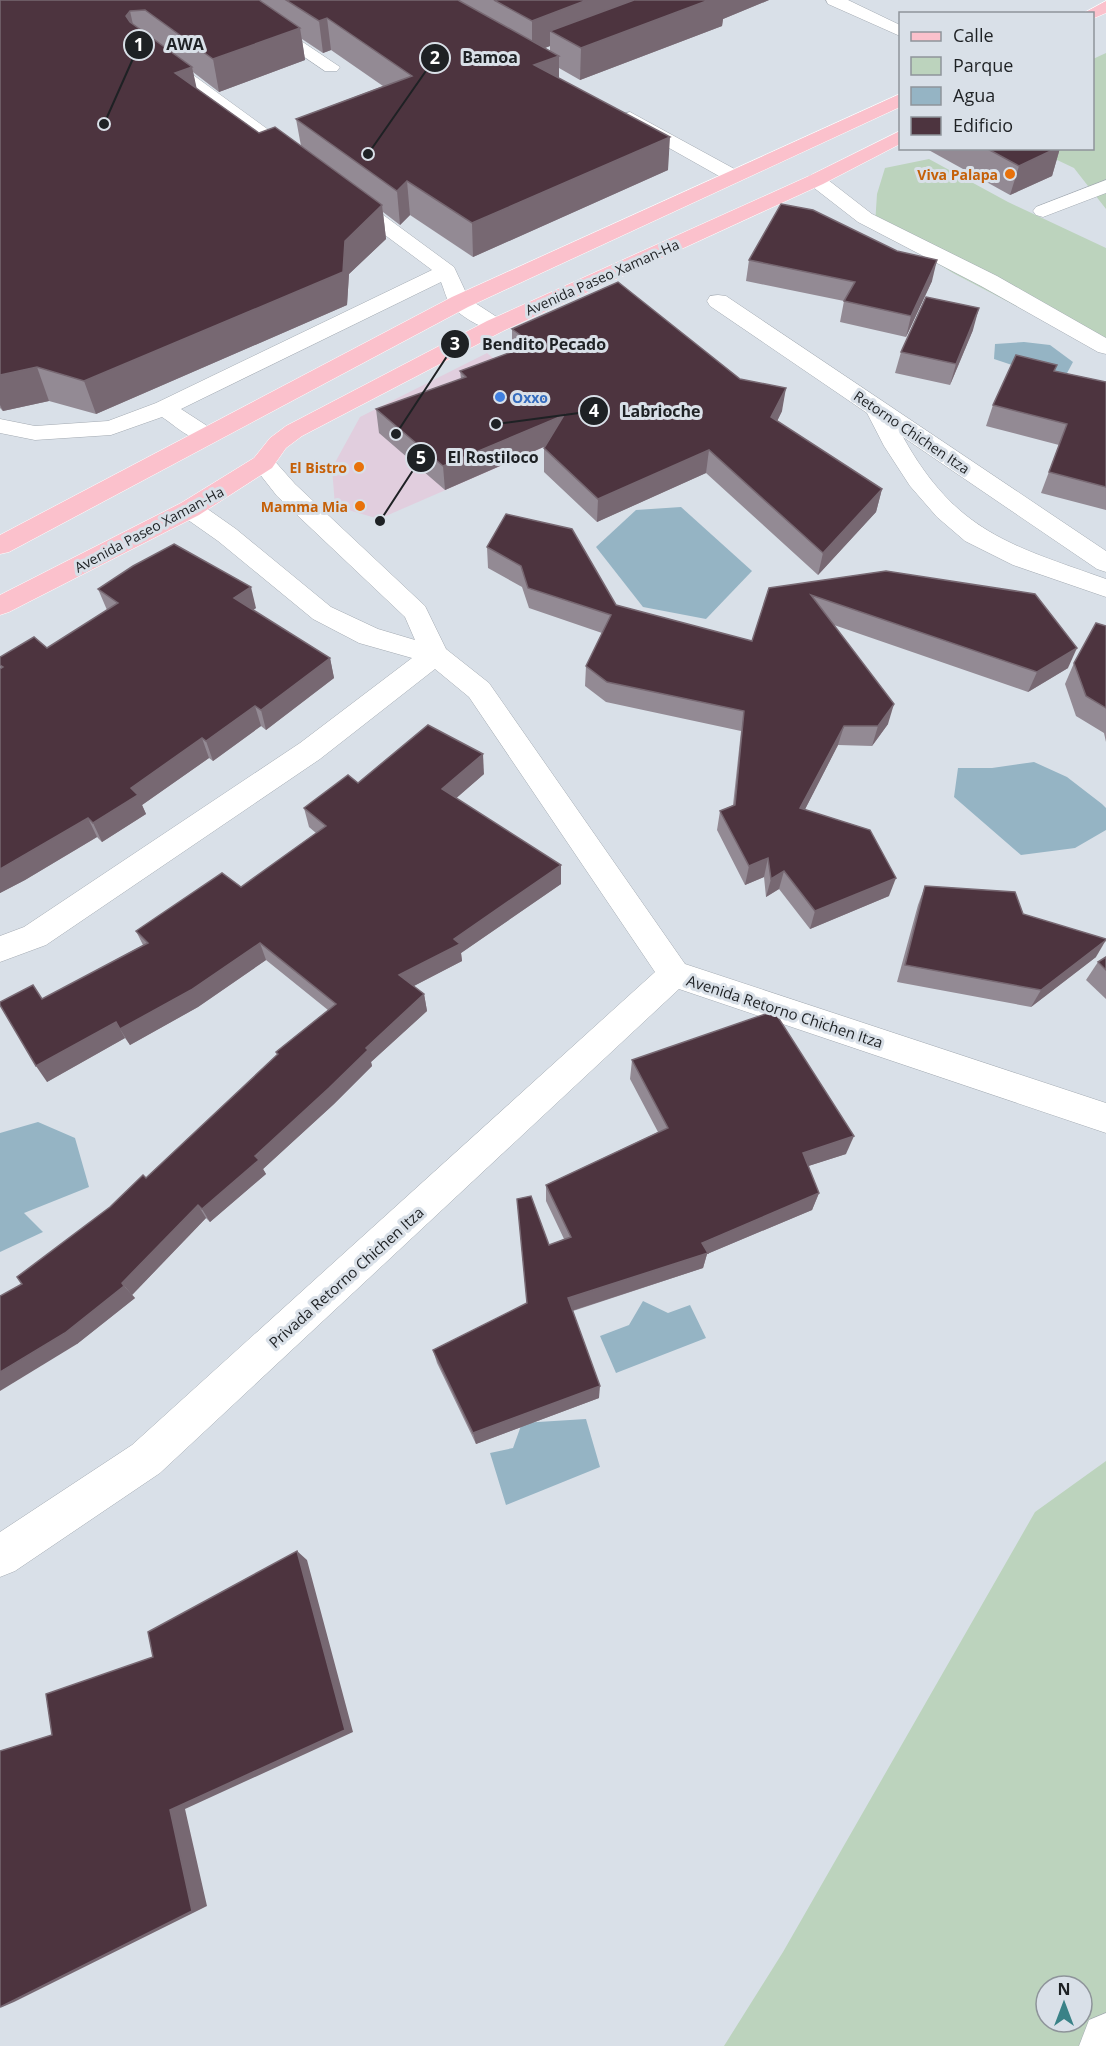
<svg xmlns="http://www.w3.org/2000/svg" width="1106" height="2046" font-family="'Open Sans',sans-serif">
<rect width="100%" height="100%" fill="#d9e0e8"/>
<polygon fill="#e1cede" points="487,353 581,431 379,519 335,506 332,468 360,417"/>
<g fill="#bcd3bd" fill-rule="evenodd">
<polygon points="1106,53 1106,209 1074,168 1034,149 1092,148 1093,59"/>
<polygon points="929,159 1008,202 1106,248 1106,353 953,273 875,225 877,194 885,168"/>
<path d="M1106,1461v585h-382l59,-94 252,-440zM1046,1986h36v36h-36z"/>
</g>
<g fill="#95b4c4">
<polygon points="1024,342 1050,345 1073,362 1066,375 1021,368 994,359 995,344"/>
<polygon points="681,507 752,571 706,619 643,607 596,547 636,510"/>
<polygon points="1034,762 1067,777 1102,804 1106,808 1106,830 1075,848 1021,855 954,797 958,768 992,768"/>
<polygon points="38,1122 75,1138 89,1187 24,1213 43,1232 0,1252 0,1133"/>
<polygon points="643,1301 668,1313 690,1305 706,1338 616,1373 600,1336 629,1325"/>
<polygon points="586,1419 600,1467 506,1505 490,1453 513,1448 522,1423"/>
</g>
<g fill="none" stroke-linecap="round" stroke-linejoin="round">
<g stroke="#a3aab2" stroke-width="1">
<g id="minor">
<polygon points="221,0 240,0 340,67 337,71 325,71"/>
<polygon points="826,0 848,0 900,25 900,36 828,4"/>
<polygon points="161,55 167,56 303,155 306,159 303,163 289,163 155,64 152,60 155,56"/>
<polygon points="630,112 740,172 743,176 740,180 726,180 623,122 621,118 623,114"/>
<polygon points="816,174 823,176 872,214 997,276 1106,338 1106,354 1098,352 981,286 858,222 809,184 806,180 809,176"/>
<polygon points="1106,180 1106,193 1043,217 1036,215 1033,211 1036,207"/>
<path d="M349,193l7,2 98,72 15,32 34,22 3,5 -3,5c-14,3 -44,-15 -53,-27 -4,-6 -6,-15 -9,-22l-260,127 34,22 4,5 -4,5c-19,5 -38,-14 -53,-24l-51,18 -76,5 -35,-7v-14l35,7 73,-5 48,-18 276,-133 -90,-67 -3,-4 3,-4z"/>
<path d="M718,295l8,1 380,255v21l-9,-3 -194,-132c53,95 107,108 203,142v18l-93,-32 -48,-24 -28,-24 -27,-31 -26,-40 -17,-33 -157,-107 -3,-5 3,-5z"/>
<polygon points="263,455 272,458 295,484 425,606 446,649 489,683 685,964 1106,1103 1106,1133 679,989 160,1473 15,1571 0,1577 0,1532 132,1445 655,972 469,697 435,669 320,759 46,945 0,962 0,936 24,927 300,743 412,658 359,643 313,619 218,541 181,515 178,509 181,503 190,501 199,503 236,529 331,607 378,629 415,640 405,617 277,496 251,463 254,458"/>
<polygon points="1106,2013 1106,2046 1079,2046 1089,2020"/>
</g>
</g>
<g stroke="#fff" stroke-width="1">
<g id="major">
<polygon points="1106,1 1106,13 1092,19 1092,14 1082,14"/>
<polygon points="900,94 900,107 468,307 9,552 0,554 0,535 452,297"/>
<polygon points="900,131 900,144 823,184 503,331 302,436 286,448 272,468 199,515 9,612 0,615 0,595 181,503 254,458 270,438 286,426 487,321 809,176"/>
</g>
</g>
<use href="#minor" fill="#fff" fill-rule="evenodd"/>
<use href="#major" fill="#fbc1cc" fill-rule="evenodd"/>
</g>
<g fill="#938a94" fill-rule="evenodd">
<path d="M0,0h769l-46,19 -1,7 -142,54 -21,-12v11l109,91 -195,87 -63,-42 -10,10 -17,-13 3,27 -37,35 -2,31 -251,109 -47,-13 -46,10 -3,-3zM302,39l21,14 8,-3 52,36 -87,33 5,27 -42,-13 -63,-45 -3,-16 26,20 86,-32zM550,46v5l-5,-3z"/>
<polygon points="925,148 1060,148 1052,176 1010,195"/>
<polygon points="749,260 932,281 906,337 840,322 844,301 746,281"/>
<polygon points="512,329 782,411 777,421 882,489 876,512 818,575 706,473 597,522 544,472 544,448 546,446 445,490 379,433 376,409 461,379 460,371 512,352"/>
<polygon points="973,330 950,385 895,373 901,352"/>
<polygon points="1055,371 1106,382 1106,510 1041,493 1059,445 986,426 993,405"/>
<polygon points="487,547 616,605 752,641 769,588 886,571 1068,668 1028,692 834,625 888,724 872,746 838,745 805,809 889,896 810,929 779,889 766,897 764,877 745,885 717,830 720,811 733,805 741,731 606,702 585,686 586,666 602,633 529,608 522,587 488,568"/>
<polygon points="98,589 256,608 253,610 330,658 334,678 266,730 261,726 213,761 209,758 142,805 146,814 102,842 97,837 25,880 0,893 0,657 47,648 107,610"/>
<polygon points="1106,626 1106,742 1104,733 1076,716 1065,684 1074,663"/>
<polygon points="484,774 456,798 561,884 461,953 462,961 414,986 424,994 427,1011 371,1062 372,1066 334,1104 263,1169 266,1174 210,1222 206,1218 132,1295 135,1298 77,1344 22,1284 146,1178 277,1055 276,1052 328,1010 266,960 198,1007 130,1045 125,1038 47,1082 43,999 143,945 136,931 241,887 316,833 309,827 304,808 358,783"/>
<polygon points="925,886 1023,914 1096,957 1031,1007 897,982 918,905"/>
<polygon points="1106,957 1106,999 1086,980 1098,962"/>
<polygon points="632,1060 846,1154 808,1166 819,1193 812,1210 707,1254 703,1268 573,1311 599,1398 476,1444 437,1363 433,1350 527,1303 517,1199 549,1245 564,1239 546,1201 546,1185 658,1132 630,1079"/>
</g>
<g fill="#776872">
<polygon points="587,0 648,0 550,31 550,46 532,53 532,21"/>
<polygon points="709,0 769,0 723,19 722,26 580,80 581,48"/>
<polygon points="130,11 137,43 126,16"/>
<polygon points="327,18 331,50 323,53 319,21"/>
<polygon points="300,28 305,60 219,92 213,59"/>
<polygon points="559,56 559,88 534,65"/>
<polygon points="192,67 199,99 175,73"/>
<polygon points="670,137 668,170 473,257 472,223"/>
<polygon points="1057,148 1060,148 1052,176 1010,195 1019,166"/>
<polygon points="407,181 410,215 400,225 397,191"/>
<polygon points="382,205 386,239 349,274 347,305 96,414 84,381 345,241"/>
<polygon points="937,260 932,281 906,337 911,316"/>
<polygon points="979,308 973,330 950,385 956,364"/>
<polygon points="37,367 49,401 3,411 0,405 0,375"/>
<polygon points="786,388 782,411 768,440 771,417"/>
<polygon points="564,415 564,438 445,490 443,466"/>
<polygon points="709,450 706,473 597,522 598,499"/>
<polygon points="882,489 876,512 818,575 823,553"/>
<polygon points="251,587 256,608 240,618 234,598"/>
<polygon points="1077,648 1068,668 1028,692 1037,672"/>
<polygon points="330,658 334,678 266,730 261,710"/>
<polygon points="894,704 888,724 872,746 878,726"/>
<polygon points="255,706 261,726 213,761 206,741"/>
<polygon points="844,726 838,745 796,827 800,808"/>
<polygon points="202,738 209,758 142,805 146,814 102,842 93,823 131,788"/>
<polygon points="483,754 484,774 445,808 442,789"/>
<polygon points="88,818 97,837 25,880 0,893 0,869"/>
<polygon points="768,858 764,877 745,885 749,866"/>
<polygon points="561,865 561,884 461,953 462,961 402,992 399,975 454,939"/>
<polygon points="784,871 779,889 766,897 771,879"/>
<polygon points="896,878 889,896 810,929 815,911"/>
<polygon points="1106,940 1096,957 1031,1007 1041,990"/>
<polygon points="260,943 266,960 198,1007 130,1045 120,1029"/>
<polygon points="424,994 427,1011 371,1062 372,1066 334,1104 263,1169 266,1174 210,1222 202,1209 366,1048"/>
<polygon points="116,1022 125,1038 47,1082 36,1066"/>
<polygon points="854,1136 846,1154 796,1170 803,1153"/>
<polygon points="819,1193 812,1210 707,1254 703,1268 568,1312 568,1298"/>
<polygon points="198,1205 206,1218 132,1295 122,1283"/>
<polygon points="124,1286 135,1298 77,1344 0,1391 0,1372"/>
<polygon points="600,1386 599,1398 476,1444 473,1433"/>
<polygon points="297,1551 307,1560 353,1732 185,1809 207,1906 14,2002 0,2008 170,1810"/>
</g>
<g fill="#4d343f" stroke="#776872" stroke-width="1.5">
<polygon points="0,0 259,0 300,28 213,59 145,10 130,11 126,16 130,22 192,67 175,73 259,133 275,127 382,205 345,241 343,272 84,381 37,367 0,375"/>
<polygon points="286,0 458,0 559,56 534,65 670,137 472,223 407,181 397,191 296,119 412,76 327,18 319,21"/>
<polygon points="494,0 587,0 532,21"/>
<polygon points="634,0 709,0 581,48 550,31"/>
<polygon points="986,148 1057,148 1019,166"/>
<polygon points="781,204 813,210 897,251 937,260 911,316 844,301 855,282 749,260"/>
<polygon points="618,282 740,379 786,388 771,417 882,489 823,553 709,450 598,499 544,448 564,415 443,466 376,409 466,377 460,371 533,344 512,329"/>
<polygon points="926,297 979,308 956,364 901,352"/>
<polygon points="1016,355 1057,365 1054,371 1106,382 1106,487 1049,472 1067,424 993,405"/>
<polygon points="506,514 572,529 616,605 752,641 769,588 886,571 1035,594 1077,648 1037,672 811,595 894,704 878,726 844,726 800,808 870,830 896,878 815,911 784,871 771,879 768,858 749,866 720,811 735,805 744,711 607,682 586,666 611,615 528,588 521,566 487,547"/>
<polygon points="174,544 251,587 234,598 330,658 261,710 255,706 206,741 202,738 131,788 138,795 93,823 88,818 0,869 0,669 3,667 0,665 0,657 34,637 47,648 118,603 98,589 133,566"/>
<polygon points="1096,623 1106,626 1106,708 1086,696 1074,663"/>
<polygon points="428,725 483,754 442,789 561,865 454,939 460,944 399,975 424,994 366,1048 368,1050 329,1088 255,1156 259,1160 202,1209 198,1205 122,1283 124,1286 65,1333 0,1372 0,1296 22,1284 17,1277 110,1207 143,1175 146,1178 278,1054 276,1052 336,1004 260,943 191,990 120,1029 116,1022 36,1066 0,1005 0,1002 33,985 42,999 148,943 136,931 222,873 241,887 326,826 304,808 348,775 358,783"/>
<polygon points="925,886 1015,892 1023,914 1106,939 1106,940 1041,990 905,965"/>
<polygon points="1106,957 1106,970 1098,962"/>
<polygon points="774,1011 854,1136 803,1153 819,1193 702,1243 708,1253 568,1298 600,1386 473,1433 433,1350 527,1303 517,1199 531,1196 549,1245 571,1237 546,1185 668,1128 632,1060"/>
<polygon points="297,1551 345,1730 170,1810 192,1911 0,2007 0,1751 52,1735 46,1694 153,1657 148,1632"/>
</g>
<g fill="#e8710a" stroke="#d9e0e8" stroke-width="2">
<circle cx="1010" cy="174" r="6"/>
<circle cx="359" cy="467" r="6"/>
<circle cx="360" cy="506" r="6"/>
</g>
<circle fill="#3f7fe0" stroke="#d9e0e8" stroke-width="2" cx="500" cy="397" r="6"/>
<g text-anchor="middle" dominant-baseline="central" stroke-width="6" stroke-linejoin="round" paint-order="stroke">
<g font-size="14" font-weight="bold" fill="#c56008" stroke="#d9e0e8" text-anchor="end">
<text x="998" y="174">Viva Palapa</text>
<text x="347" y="467">El Bistro</text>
<text x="348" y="506">Mamma Mia</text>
</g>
<g font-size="14" fill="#1e2124" stroke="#d9e0e8">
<text transform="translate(602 277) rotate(-24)">Avenida Paseo Xaman-Ha</text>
<text transform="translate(912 432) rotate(34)">Retorno Chichen Itza</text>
<text transform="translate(149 529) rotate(-28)">Avenida Paseo Xaman-Ha</text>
</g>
<g font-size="14" font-weight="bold" fill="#366cbe" stroke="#d9e0e8" text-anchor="start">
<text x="512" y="397">Oxxo</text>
</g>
<g font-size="15" fill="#1e2124" stroke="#d9e0e8">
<text transform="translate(785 1011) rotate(18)">Avenida Retorno Chichen Itza</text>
<text transform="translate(346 1277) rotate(-42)">Privada Retorno Chichen Itza</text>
</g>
</g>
<path fill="none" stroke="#1e2124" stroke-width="2" d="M104 124L139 45M368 154L435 58M396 434L455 344M496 424L594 411M380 521L421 458"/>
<g fill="#1e2124" stroke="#d9e0e8" stroke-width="2">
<circle cx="104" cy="124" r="6"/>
<circle cx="368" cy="154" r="6"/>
<circle cx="396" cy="434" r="6"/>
<circle cx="496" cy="424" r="6"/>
<circle cx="380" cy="521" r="6"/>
<circle cx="139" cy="45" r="15"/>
<circle cx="435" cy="58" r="15"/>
<circle cx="455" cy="344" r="15"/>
<circle cx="594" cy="411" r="15"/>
<circle cx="421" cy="458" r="15"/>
</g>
<g font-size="18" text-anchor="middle" font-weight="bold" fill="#fff">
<text x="139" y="51">1</text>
<text x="435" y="64">2</text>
<text x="455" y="350">3</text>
<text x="594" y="417">4</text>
<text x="421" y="464">5</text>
</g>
<g font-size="16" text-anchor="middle" font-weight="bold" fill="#1e2124" stroke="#d9e0e8" stroke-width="6" stroke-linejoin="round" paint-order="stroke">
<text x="185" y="50">AWA</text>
<text x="490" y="63">Bamoa</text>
<text x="544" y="350">Bendito Pecado</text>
<text x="661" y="417">Labrioche</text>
<text x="493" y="463">El Rostiloco</text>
</g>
<rect x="899" y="12" width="195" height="138" fill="#d9e0e8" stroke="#8e949a" stroke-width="1.5"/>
<rect x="911" y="32" width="30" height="9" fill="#fbc1cc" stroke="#8e949a" stroke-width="1.5"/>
<text x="953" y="42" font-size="18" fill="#1e2124">Calle</text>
<rect x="911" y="57" width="30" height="18" fill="#bcd3bd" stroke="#8e949a" stroke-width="1.5"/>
<text x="953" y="72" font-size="18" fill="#1e2124">Parque</text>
<rect x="911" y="87" width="30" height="18" fill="#95b4c4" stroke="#8e949a" stroke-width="1.5"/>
<text x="953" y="102" font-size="18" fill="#1e2124">Agua</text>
<rect x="911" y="117" width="30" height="18" fill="#4d343f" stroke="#8e949a" stroke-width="1.5"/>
<text x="953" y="132" font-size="18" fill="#1e2124">Edificio</text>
<g transform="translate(1064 2004)"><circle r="28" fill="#d9e0e8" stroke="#8e949a" stroke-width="1.5"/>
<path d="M0-4.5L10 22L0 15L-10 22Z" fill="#3a8287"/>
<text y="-9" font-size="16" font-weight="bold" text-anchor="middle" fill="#1e2124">N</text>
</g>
</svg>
